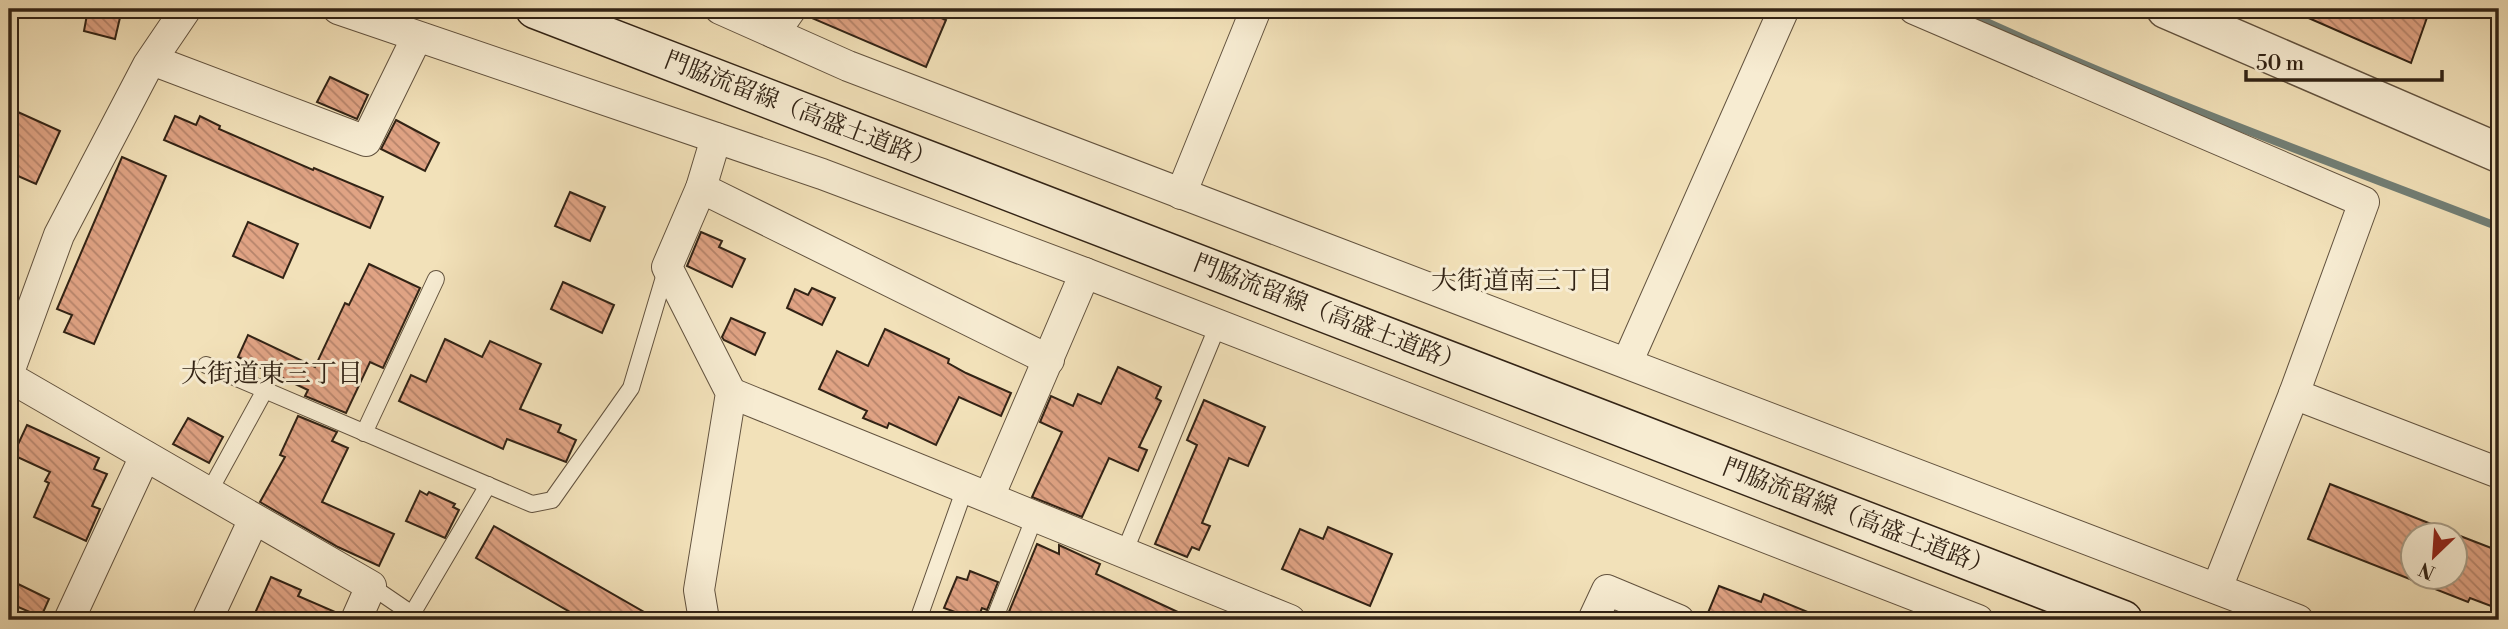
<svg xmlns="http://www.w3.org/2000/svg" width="2508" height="629" font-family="'Libre Bodoni','Noto Serif JP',serif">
<defs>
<pattern id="building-back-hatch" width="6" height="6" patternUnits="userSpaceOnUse" patternTransform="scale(1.75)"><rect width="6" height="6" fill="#e0a384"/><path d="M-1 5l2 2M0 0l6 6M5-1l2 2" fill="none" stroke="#b6846b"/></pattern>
</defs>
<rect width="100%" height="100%" fill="#f2e1b9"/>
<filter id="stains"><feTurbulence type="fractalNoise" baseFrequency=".00286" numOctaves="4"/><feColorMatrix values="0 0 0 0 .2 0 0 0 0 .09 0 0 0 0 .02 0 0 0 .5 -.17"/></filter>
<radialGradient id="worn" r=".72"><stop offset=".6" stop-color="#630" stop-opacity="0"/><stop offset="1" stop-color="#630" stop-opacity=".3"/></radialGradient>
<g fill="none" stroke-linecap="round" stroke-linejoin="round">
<path stroke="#727f76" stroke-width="8" d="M1958,9c177,82 360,148 541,218"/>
</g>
<g fill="url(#building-back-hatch)" stroke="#322315" stroke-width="2">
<polygon points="88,9 122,9 115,39 84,31"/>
<polygon points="808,9 921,9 946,20 926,67 807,16"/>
<polygon points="2288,9 2430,9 2411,63"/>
<polygon points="330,77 368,95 357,119 317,102"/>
<polygon points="9,108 60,131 36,184 9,172"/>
<polygon points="175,116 196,125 200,116 220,126 219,129 313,170 314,168 383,197 370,228 164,140"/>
<polygon points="396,120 439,143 425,171 381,149"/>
<polygon points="122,157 166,176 94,344 64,332 72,315 57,309"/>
<polygon points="570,192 605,207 590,241 555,226"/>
<polygon points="248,222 298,244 283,278 233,256"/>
<polygon points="701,232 722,241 719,247 745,259 732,287 687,266"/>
<polygon points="369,264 420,288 383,368 370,362 346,413 305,396 308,390 238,357 248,335 315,367 345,303 349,305"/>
<polygon points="563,282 614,305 602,333 551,309"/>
<polygon points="812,288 835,298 822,325 787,308 795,289 808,295"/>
<polygon points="731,318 765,333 755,355 724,340 722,337"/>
<polygon points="885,329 949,359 948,363 966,373 1011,393 1001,416 959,397 936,445 889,423 887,428 863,418 867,411 819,389 837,351 868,366"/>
<polygon points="445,339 482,357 490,341 541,364 520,409 561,425 558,432 576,440 566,462 507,439 503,449 399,401 411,375 426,382"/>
<polygon points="1118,367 1161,387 1156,398 1161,401 1139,447 1147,450 1138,471 1109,458 1082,517 1032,497 1062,432 1040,422 1051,396 1073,406 1078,394 1101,404"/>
<polygon points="1204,400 1265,427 1248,466 1229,458 1202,523 1210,526 1199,550 1192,547 1187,557 1155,544 1197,445 1187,440"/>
<polygon points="298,416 337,432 332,441 348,448 322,502 394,534 379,566 338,547 260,502 285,457 280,455"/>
<polygon points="188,418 223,437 209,463 173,444"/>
<polygon points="27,425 99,458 94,469 107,474 92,506 100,509 86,541 34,517 49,483 45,481 50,472 13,455"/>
<polygon points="2330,484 2454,533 2413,535 2413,577 2455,577 2455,534 2499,551 2499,609 2470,598 2468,602 2308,539"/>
<polygon points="420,491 427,495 429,492 455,504 453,507 459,510 445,538 406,521"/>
<polygon points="494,526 658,620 584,620 476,558"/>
<polygon points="1328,527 1392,554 1370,606 1282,569 1300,529 1323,539"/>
<polygon points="1037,544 1059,554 1059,545 1100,564 1096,574 1195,620 1006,619"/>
<polygon points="970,571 998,582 987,610 982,608 977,620 944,608 957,577 967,580"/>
<polygon points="271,577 301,590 298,596 340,614 339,620 252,620"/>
<polygon points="18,584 49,599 41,617 9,603"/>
<polygon points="1719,586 1761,602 1764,594 1827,620 1705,620"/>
</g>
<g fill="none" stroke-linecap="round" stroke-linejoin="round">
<g stroke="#62523e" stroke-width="18">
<g id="service">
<polyline points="206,365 532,504 552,500 631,388 667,267"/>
<polyline points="364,433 436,279"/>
<polyline points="209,492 265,390"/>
<polyline points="1124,553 1218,325"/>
<polyline points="371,586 412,614 488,485"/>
<polyline points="918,620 965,488"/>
<polyline points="994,620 1035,516"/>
</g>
</g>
<g stroke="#62523e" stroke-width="32">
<g id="minor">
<polyline points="338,9 822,174 1085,273 1978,620"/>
<polyline points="720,9 848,66 2298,620"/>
<polyline points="1914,9 2364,202 2294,394 2217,588"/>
<polyline points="774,33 791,9"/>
<polyline points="152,60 366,141 417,37"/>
<polyline points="701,188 1049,360"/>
<polyline points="1181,194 1256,9"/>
<polyline points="1627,363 1784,9"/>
<polyline points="9,372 59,235 148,65 186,9"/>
<polyline points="9,377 371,586 356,620"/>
<polyline points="731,393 1290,620"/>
<polyline points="2294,394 2499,473"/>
<polyline points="989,497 1085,273"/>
<polyline points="69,620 145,456"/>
<polyline points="207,620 254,519"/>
<polyline points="704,620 699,590 731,393 667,267 701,188 716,138"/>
<polyline points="1593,620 1607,590 1679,620"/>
</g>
</g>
<g stroke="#62523e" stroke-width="41">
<polyline id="tertiary" points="2166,9 2499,153"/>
</g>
<g stroke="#322315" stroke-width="41">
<polyline id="secondary" points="535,9 2123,620"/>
</g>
<use href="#service" stroke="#f7ecd2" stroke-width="16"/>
<use href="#minor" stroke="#f7ecd2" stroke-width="30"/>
<use href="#tertiary" stroke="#f7ecd2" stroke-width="38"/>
<use href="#secondary" stroke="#f7ecd2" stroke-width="38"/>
</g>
<g text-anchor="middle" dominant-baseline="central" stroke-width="6" stroke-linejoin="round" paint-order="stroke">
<g font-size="24" fill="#322315" stroke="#f7ecd2">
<text transform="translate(800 111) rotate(21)">門脇流留線（高盛土道路）</text>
<text transform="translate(1329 314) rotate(21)">門脇流留線（高盛土道路）</text>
<text transform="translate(1858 518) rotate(21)">門脇流留線（高盛土道路）</text>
</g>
<g font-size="26" fill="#322315" stroke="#f7ecd2">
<text x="1522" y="281">大街道南三丁目</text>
<text x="272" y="374">大街道東三丁目</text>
</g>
</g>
<rect width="2508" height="629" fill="none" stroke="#f2e1b9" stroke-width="35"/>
<rect x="10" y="10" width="2487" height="608" fill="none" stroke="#322315" stroke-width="3.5"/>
<rect x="18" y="18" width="2473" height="594" fill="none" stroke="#322315" stroke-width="2"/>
<g transform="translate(2434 556) rotate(205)"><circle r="33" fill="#f7ecd2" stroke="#a89c86" stroke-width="2"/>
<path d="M0-5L12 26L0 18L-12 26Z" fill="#8f2418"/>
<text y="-10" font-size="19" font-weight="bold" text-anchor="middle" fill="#322315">N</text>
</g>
<path d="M2246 70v10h196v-10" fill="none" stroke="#322315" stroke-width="3.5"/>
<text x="2256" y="70" font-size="21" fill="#322315" stroke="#f7ecd2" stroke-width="5" paint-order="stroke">50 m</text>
<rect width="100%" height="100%" filter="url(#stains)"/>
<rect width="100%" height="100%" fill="url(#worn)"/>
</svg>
